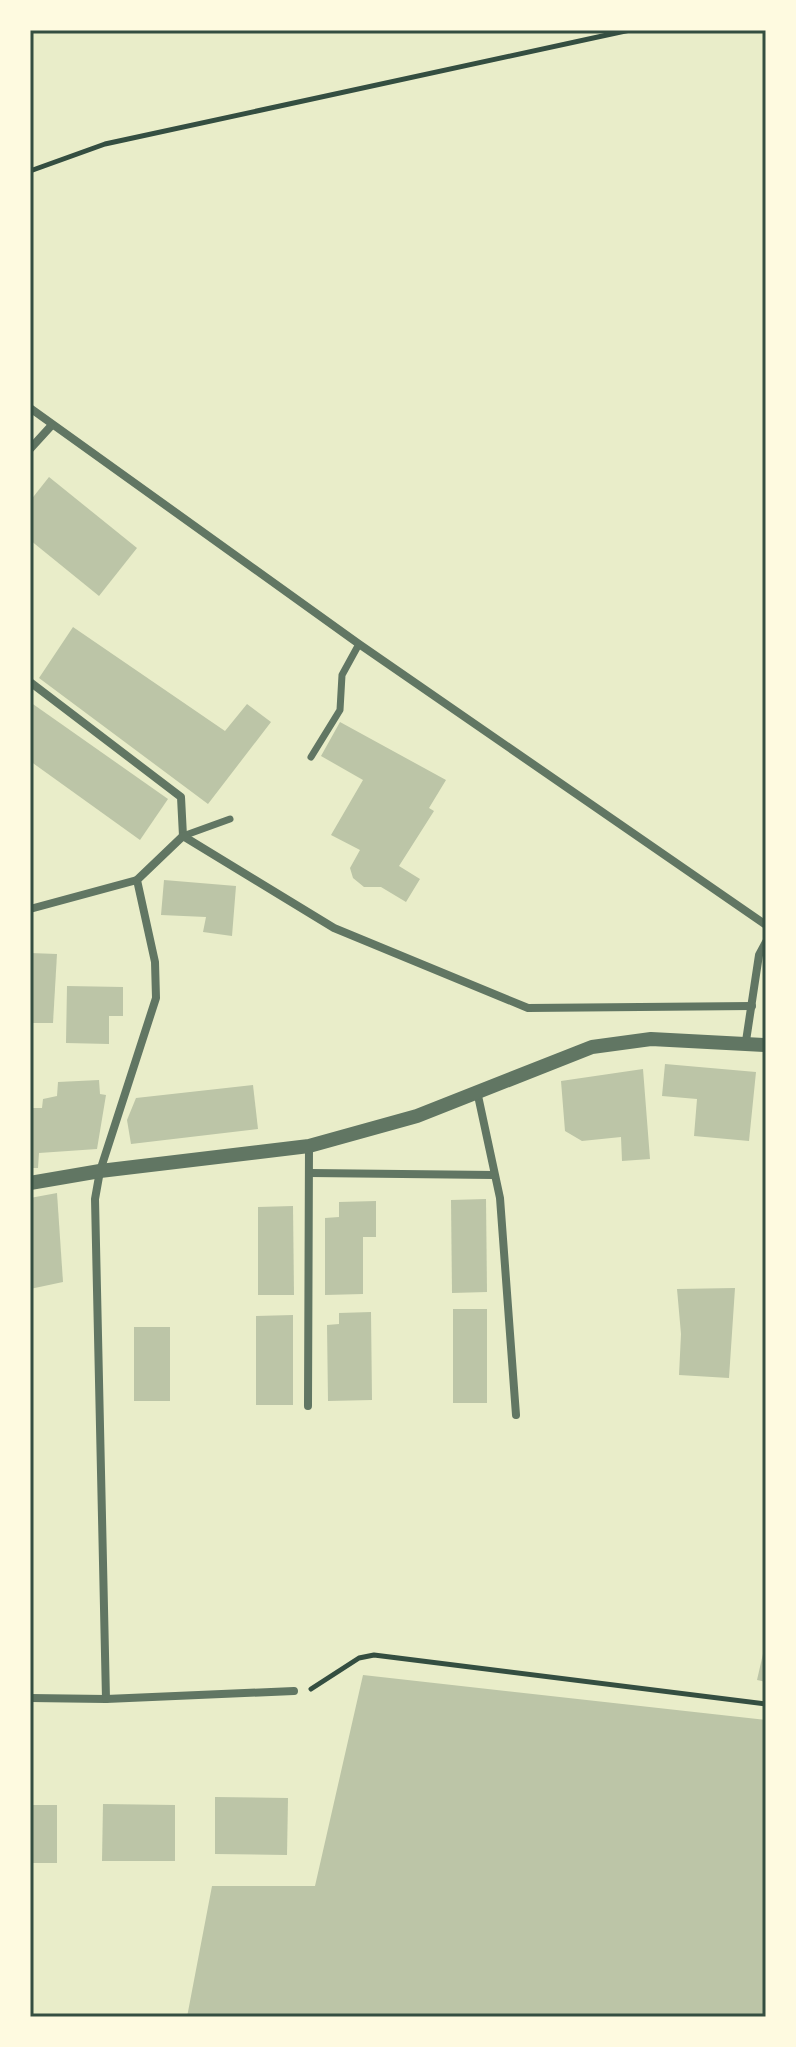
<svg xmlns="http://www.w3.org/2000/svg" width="796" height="2047" font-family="Raleway,sans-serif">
<rect width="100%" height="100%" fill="#e9edc9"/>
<g fill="#bcc5a7">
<polygon points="49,477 137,548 99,596 30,540 30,501"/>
<polygon points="73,627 225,731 247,704 271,722 208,804 39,678"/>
<polygon points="30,702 168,799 140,840 30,761"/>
<polygon points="340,722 446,780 429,808 434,811 399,866 420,879 406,902 381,887 364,887 353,878 350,868 360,850 331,835 363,780 321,756"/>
<polygon points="164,880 236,886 232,936 203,932 206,917 161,915"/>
<polygon points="30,953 57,954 53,1023 30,1023"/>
<polygon points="67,986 123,987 123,1016 109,1016 109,1044 66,1043"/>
<polygon points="665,1064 756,1072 749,1141 694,1136 697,1099 662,1096"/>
<polygon points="643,1069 650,1159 622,1161 621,1137 582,1141 565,1131 561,1081"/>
<polygon points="99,1080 100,1094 106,1095 97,1149 39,1153 38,1168 30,1168 30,1108 42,1108 43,1099 57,1096 58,1082"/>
<polygon points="253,1085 258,1129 131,1144 127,1120 136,1098"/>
<polygon points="57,1193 63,1282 30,1289 30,1198"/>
<polygon points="486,1199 487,1292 452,1293 451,1200"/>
<polygon points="376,1201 376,1237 363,1237 363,1294 325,1295 325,1218 339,1217 339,1202"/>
<polygon points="293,1206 294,1295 258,1295 258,1207"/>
<polygon points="735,1288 729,1378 679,1375 681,1334 677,1289"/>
<rect x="453" y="1309" width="34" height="94"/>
<polygon points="371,1312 372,1400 328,1401 327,1325 339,1324 339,1313"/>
<polygon points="293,1315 293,1405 256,1405 256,1316"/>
<rect x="134" y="1327" width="36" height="74"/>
<polygon points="765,1645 766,1645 766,1682 757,1680"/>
<polygon points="363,1675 766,1720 766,2017 187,2017 212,1886 315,1886"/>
<polygon points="215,1797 288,1798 287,1855 215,1854"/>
<polygon points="103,1804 175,1805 175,1861 102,1861"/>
<rect x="30" y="1805" width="27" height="58"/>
</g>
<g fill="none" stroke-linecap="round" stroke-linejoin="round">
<g stroke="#344e41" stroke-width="5">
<polyline points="30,171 105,144 630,30"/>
<polyline points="311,1689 359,1658 374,1655 766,1704"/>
</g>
<g stroke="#617663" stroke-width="7">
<polyline points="311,757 340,710 342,675 359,644"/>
<polyline points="183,836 230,819"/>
</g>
<g stroke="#617663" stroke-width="8">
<polyline points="30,408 359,644 766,925"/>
<polyline points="30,449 51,426"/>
<polyline points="30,682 181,797 183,836"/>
<polyline points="30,909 137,880"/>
<polyline points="746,1041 759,955 766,942"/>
<polyline points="477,1091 500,1198 516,1415"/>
<polyline points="310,1173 494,1175"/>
<polyline points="308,1406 309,1146"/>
<polyline points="30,1698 106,1699 95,1199 100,1171 156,998 155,962 137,880 183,836 334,928 528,1008 752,1006"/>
<polyline points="106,1699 294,1691"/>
</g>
<polyline stroke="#617663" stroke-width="14" points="30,1183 100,1171 309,1146 417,1116 592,1047 651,1039 766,1045"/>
</g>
<rect width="796" height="2047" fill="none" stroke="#fefae0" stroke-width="64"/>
<rect x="32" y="32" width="732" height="1983" fill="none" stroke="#344e41" stroke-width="3"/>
</svg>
